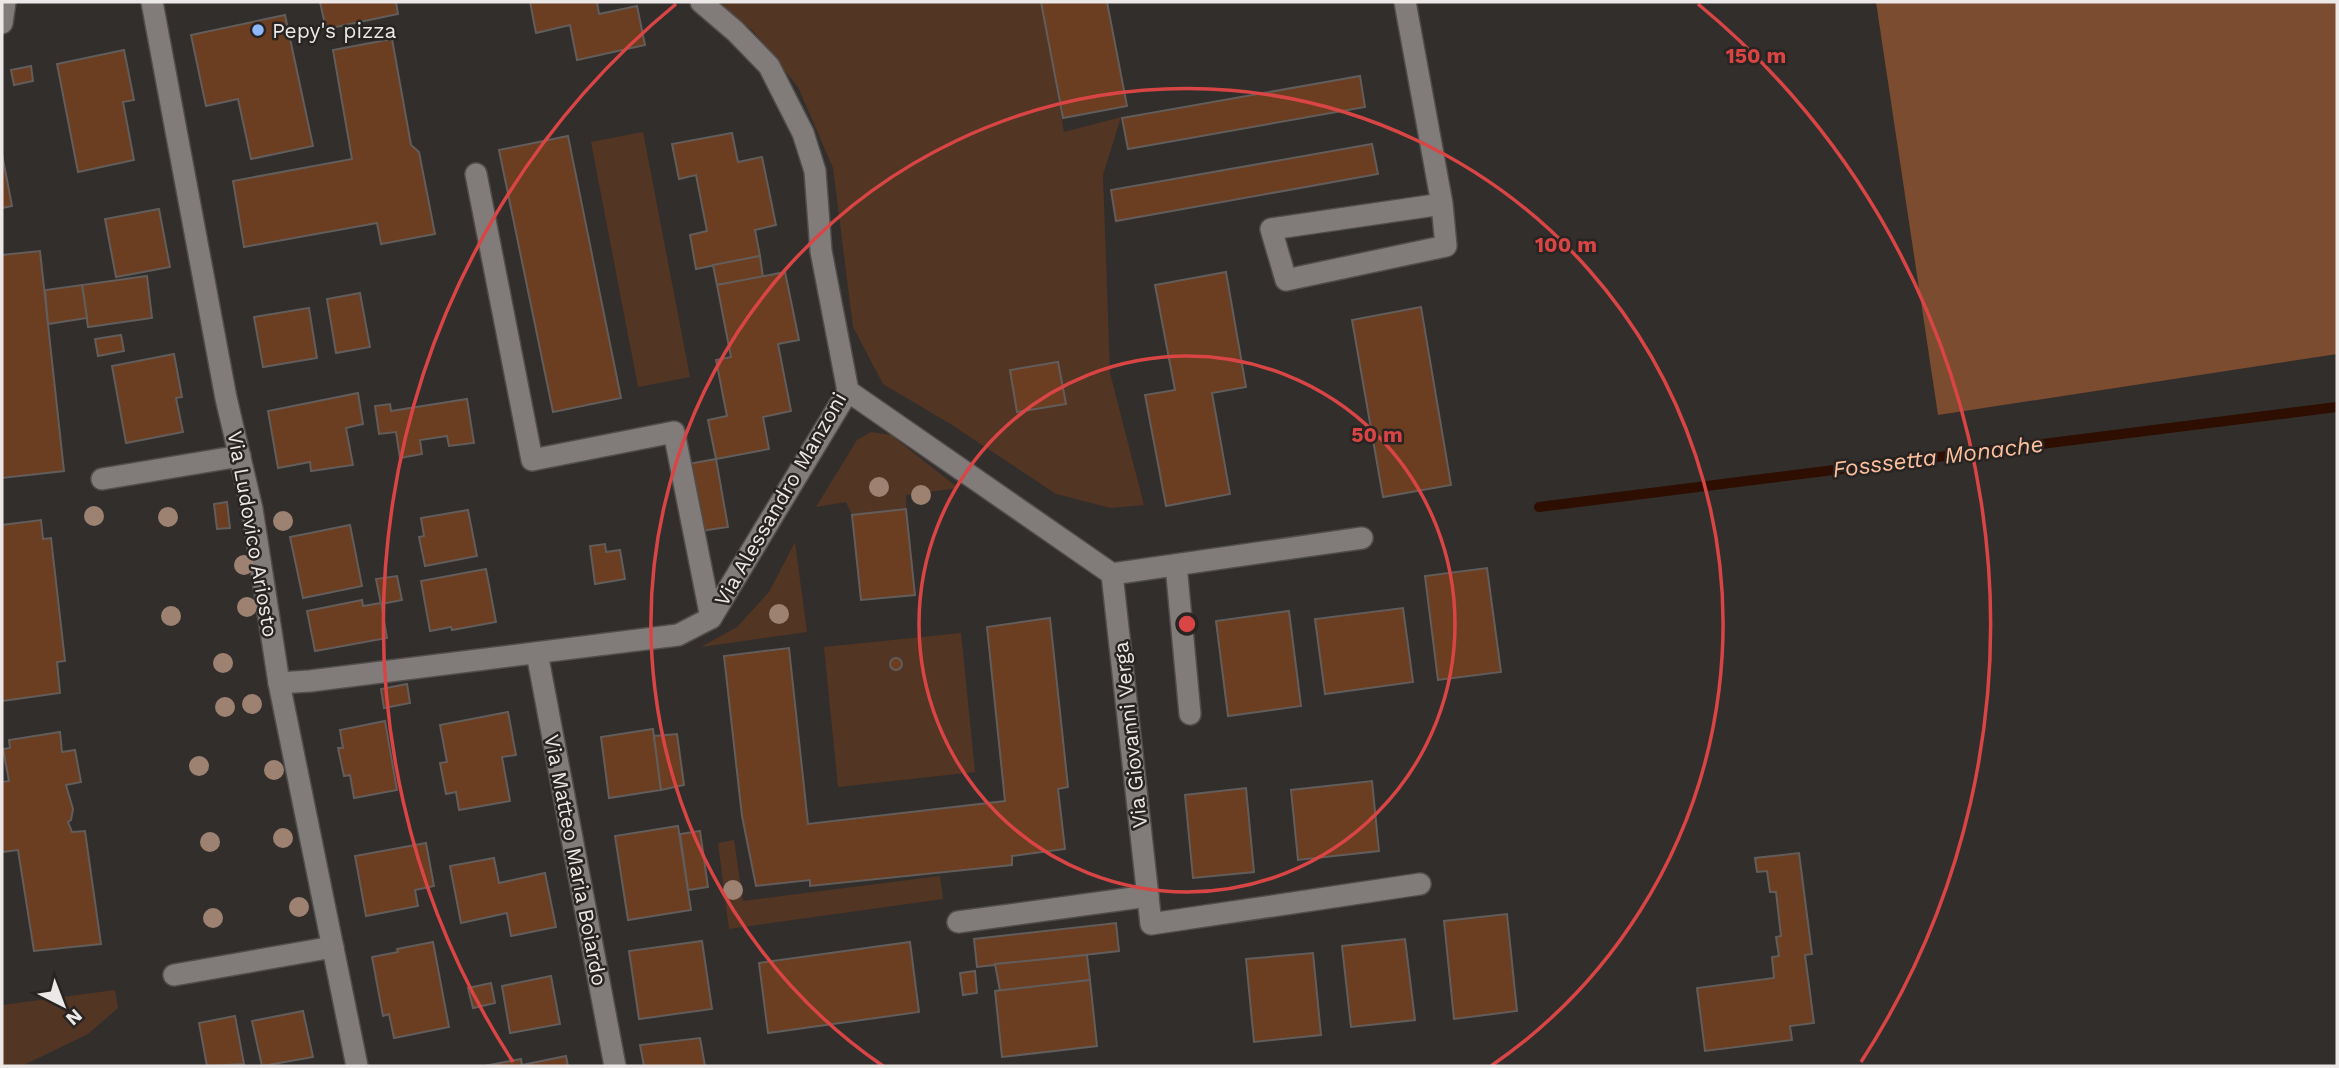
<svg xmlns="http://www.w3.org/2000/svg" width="2339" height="1068" font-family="'Work Sans',sans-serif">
<rect width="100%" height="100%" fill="#322e2c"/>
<g fill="#533524">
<polygon points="718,2 1041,2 1064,132 1121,117 1103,175 1110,373 1144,505 1111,508 1056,494 952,425 883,384 853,327 833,168 798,87 753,31"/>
<polygon points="643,132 690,377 638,387 591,142"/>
<polygon points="871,432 891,435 958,488 906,495 906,509 852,515 846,502 816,507 857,440"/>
<polygon points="795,542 807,632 701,647 737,627 769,592"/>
<polygon points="961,633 975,772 838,787 824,647"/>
<polygon points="734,840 743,901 940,876 943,899 729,929 718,843"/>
<polygon points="115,990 118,1008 88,1034 22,1066 2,1066 2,1005"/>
</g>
<polygon fill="#7c4c30" points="1876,2 2337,2 2337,354 1938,415"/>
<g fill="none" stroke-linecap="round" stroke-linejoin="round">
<polyline stroke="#2e0e00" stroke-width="10" points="1539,507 2337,407"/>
</g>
<g fill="#6b3d21" stroke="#625d5b" stroke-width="2">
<polygon points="320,2 396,2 398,14 326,29"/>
<polygon points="530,2 597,2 599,14 637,6 645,45 577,60 570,25 536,33"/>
<polygon points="1041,2 1107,2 1127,106 1063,118"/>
<polygon points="285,15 313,146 251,159 238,99 206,106 191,35"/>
<polygon points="392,39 411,145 419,152 435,234 381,244 377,223 244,247 233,181 352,159 333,50"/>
<polygon points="124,50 134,100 123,102 134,160 78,172 57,64"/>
<polygon points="31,66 33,81 14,85 11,70"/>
<polygon points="1360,76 1365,107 1128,149 1122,118"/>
<polygon points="732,133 738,162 762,157 776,225 755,230 760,256 696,269 690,235 707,231 696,175 679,179 672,144"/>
<polygon points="568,136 621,398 553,412 499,150"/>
<polygon points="1372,144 1378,174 1116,221 1111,190"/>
<polygon points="2,154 12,206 2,208"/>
<polygon points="159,209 170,267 116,277 105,219"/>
<polygon points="40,251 64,471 2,478 2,255"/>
<polygon points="760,256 763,277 717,285 713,265"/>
<polygon points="785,272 799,340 778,344 791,411 763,417 769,449 716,459 708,420 727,416 716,360 731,357 717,285"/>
<polygon points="1226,272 1246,387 1212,393 1230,494 1166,506 1145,395 1175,390 1155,285"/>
<polygon points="147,276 152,318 88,327 82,285"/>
<polygon points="82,285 87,318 48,324 45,290"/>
<polygon points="360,293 370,347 336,353 327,299"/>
<polygon points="1421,307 1451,485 1383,497 1352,320"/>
<polygon points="309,308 317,358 263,367 254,317"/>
<polygon points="121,335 124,351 98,356 95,339"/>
<polygon points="174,354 182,397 176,398 183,432 126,443 112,366"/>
<polygon points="1058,362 1066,404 1017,412 1010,370"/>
<polygon points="358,393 363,424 346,428 353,465 311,471 310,462 278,468 268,411"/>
<polygon points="467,399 474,443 449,446 447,436 420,440 422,454 400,458 396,432 379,434 375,406 390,404 391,411"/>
<polygon points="716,459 728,527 700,531 688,464"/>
<polygon points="227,502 230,528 217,529 214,504"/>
<polygon points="906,509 915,595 861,600 852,515"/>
<polygon points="468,510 477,556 425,566 419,537 424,536 421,518"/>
<polygon points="41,520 43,539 51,538 65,661 57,662 60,693 2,701 2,525"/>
<polygon points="350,525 362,586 303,598 290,537"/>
<polygon points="605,544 606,552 620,550 625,579 595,584 590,546"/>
<polygon points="1487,568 1501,672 1438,680 1425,576"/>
<polygon points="486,569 496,622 452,630 451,627 430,631 421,581"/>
<polygon points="397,576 402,600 381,604 376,579"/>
<polygon points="362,600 363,606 381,603 387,638 315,651 307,611"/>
<polygon points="1403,608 1413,682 1325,694 1315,619"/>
<polygon points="1289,611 1301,706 1228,716 1216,621"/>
<polygon points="1050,618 1068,787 1058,789 1065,849 1012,856 1012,865 810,886 810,880 756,886 742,816 724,656 789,648 808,824 1005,801 987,627"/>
<circle cx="896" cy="664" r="6"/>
<polygon points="407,684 410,703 384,708 381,689"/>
<polygon points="508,712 516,755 502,757 510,801 459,810 456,792 446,794 440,763 447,762 440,725"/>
<polygon points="385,721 397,790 354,798 350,775 344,776 338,748 343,748 340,730"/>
<polygon points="653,729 661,790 609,798 601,737"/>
<polygon points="60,732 62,752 75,750 81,782 66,785 73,809 71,820 68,822 72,832 85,831 101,944 34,951 18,850 2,852 2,782 9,781 3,749 10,748 9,740"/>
<polygon points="677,734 684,785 661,790 654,736"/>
<polygon points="1372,781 1379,851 1298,860 1291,790"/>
<polygon points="1246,788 1254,872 1193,878 1185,795"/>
<polygon points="678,826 691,910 628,920 615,836"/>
<polygon points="700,831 708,887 688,890 680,834"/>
<polygon points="426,843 434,886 415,890 418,906 366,916 355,856"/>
<polygon points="1799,853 1812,954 1805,955 1814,1023 1790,1026 1792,1040 1705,1051 1697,988 1774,978 1772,957 1779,956 1776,937 1781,936 1776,892 1770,892 1767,871 1757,872 1755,858"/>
<polygon points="494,858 499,883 545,873 556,927 511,936 507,913 461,923 450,866"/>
<polygon points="1507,914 1517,1011 1454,1019 1444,921"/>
<polygon points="1116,923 1119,951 977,967 974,939"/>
<polygon points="1405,939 1415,1020 1351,1027 1342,946"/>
<polygon points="702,941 712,1009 639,1019 629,951"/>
<polygon points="433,942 449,1027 394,1038 389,1014 383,1016 372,957 398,952 397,949"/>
<polygon points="910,942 919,1012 768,1033 759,963"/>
<polygon points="1313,953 1321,1035 1254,1042 1246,959"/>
<polygon points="1087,955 1090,980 1000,991 995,964"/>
<polygon points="975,971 977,993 963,995 960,973"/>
<polygon points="551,976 560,1024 510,1033 502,986"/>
<polygon points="1090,980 1097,1046 1002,1057 995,991"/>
<polygon points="491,983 495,1003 473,1008 468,988"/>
<polygon points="303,1011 313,1057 262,1066 252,1021"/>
<polygon points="235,1016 244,1064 207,1066 199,1023"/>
<polygon points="700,1038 705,1066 644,1066 640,1045"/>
<polygon points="566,1056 568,1066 484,1066 521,1059 522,1065"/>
</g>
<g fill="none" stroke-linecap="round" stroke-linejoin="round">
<g stroke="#504d4b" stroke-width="24">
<g id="minor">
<polyline points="152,2 226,398 252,509 279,683 357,1066"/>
<polyline points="1405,2 1442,204 1446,246 1286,280 1271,229 1442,204"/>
<polyline points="2,23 5,2"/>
<polyline points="476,174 532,460 674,432 711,618"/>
<polyline points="848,391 1112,574 1151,924 1420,884"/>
<polyline points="102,479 240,456"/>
<polyline points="1176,565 1190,714"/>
<polyline points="1112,574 1362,538"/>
<polyline points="537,653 615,1066"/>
<polyline points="279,683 310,681 678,635 711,618 848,391 821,251 815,171 803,133 769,66 735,31 701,2"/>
<polyline points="958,922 1148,896"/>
<polyline points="174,975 333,947"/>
</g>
</g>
<use href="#minor" stroke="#817c79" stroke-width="21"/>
</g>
<g fill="#9d8272">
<circle cx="879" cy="487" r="10"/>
<circle cx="921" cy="495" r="10"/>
<circle cx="94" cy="516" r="10"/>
<circle cx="168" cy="517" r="10"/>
<circle cx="283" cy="521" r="10"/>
<circle cx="244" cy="565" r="10"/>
<circle cx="247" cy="607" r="10"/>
<circle cx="779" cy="614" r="10"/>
<circle cx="171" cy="616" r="10"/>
<circle cx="223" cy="663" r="10"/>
<circle cx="252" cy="704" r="10"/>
<circle cx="225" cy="707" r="10"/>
<circle cx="199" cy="766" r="10"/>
<circle cx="274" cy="770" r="10"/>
<circle cx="283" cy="838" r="10"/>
<circle cx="210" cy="842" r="10"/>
<circle cx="733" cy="890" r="10"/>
<circle cx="299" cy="907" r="10"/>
<circle cx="213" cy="918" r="10"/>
</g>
<g fill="none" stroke="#d94545" stroke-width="3.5">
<circle cx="1187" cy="624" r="268"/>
<path d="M883 1066A536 536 0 1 1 1491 1066"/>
<path d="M513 1062A804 804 0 0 1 676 4M1698 4A804 804 0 0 1 1861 1062"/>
</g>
<circle fill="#8fb8fd" stroke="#282422" stroke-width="2.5" cx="258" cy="30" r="7"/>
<g text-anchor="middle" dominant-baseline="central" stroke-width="5" stroke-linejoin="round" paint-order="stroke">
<g font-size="21" fill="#ebe8e7" stroke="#282422" text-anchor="start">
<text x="272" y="30">Pepy's pizza</text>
</g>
<g font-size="21" fill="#ebe8e7" stroke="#282422">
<text transform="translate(780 499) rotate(-60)">Via Alessandro Manzoni</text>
<text transform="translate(253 534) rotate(80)">Via Ludovico Ariosto</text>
<text transform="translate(1130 735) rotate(-96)">Via Giovanni Verga</text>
<text transform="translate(576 860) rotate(79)">Via Matteo Maria Boiardo</text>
</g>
<g font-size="23" font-style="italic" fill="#fec09e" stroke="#282422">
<text transform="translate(1938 457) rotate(-7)">Fosssetta Monache</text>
</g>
</g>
<circle cx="1187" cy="624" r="10" fill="#d94545" stroke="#282422" stroke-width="3.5"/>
<g font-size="21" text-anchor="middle" font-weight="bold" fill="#d94545" stroke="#282422" stroke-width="5" stroke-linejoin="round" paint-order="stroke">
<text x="1756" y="63">150 m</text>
<text x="1566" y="252">100 m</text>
<text x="1377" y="442">50 m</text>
</g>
<rect width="2339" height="1068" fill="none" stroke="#ebe8e7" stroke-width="7"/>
<g transform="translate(63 1005) rotate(138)" stroke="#282422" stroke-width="5" paint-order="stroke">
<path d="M0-5L12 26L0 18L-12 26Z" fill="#ebe8e7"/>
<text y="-10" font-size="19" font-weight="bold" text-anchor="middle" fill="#ebe8e7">N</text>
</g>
</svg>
